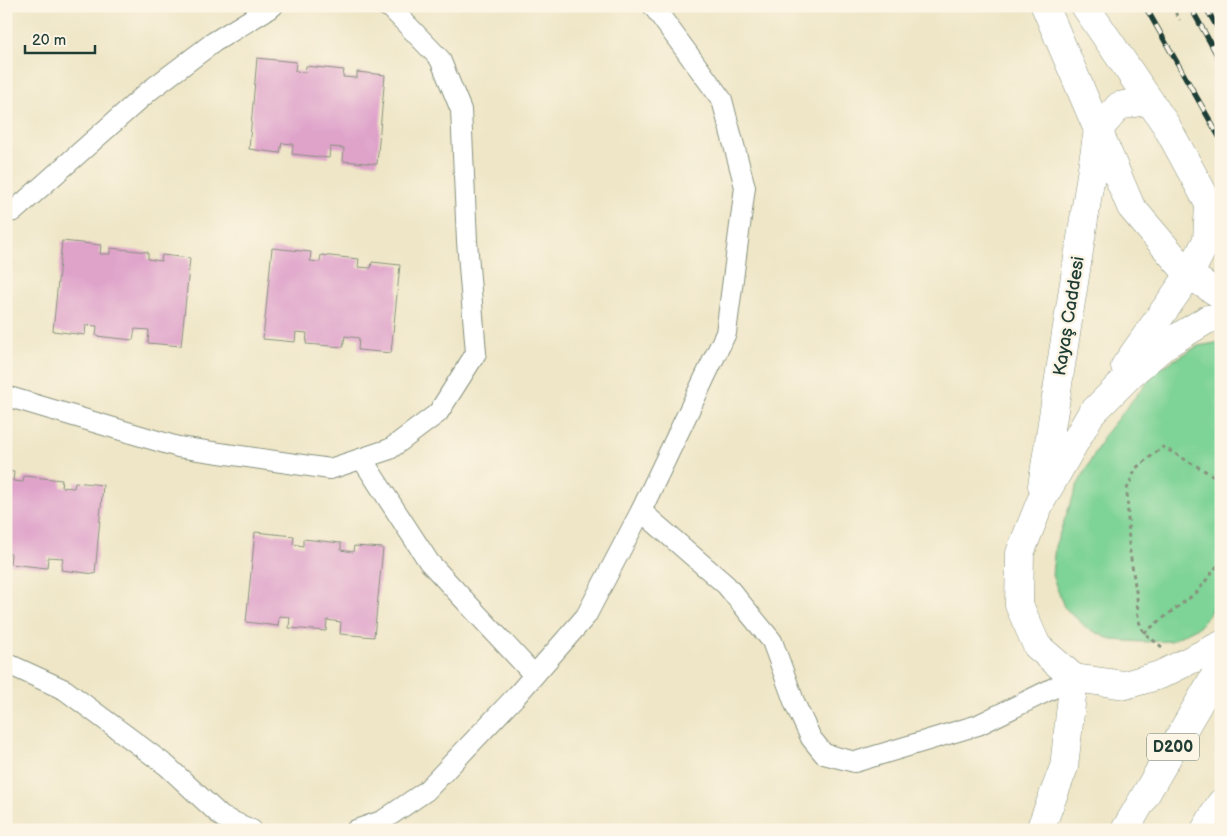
<svg xmlns="http://www.w3.org/2000/svg" width="1227" height="836" font-family="'Balsamiq Sans',sans-serif">
<rect width="100%" height="100%" fill="#fcf5e5"/>
<filter id="ink" filterUnits="userSpaceOnUse"><feTurbulence type="fractalNoise" baseFrequency=".02" numOctaves="2"/><feDisplacementMap in="SourceGraphic" scale="10" xChannelSelector="R" yChannelSelector="G"/><feConvolveMatrix kernelMatrix="1 2 1 2 8 2 1 2 1" color-interpolation-filters="sRGB"/></filter>
<filter id="wash" filterUnits="userSpaceOnUse"><feTurbulence type="fractalNoise" baseFrequency=".0096" numOctaves="4" result="noise"/><feDisplacementMap in="SourceGraphic" scale="20" xChannelSelector="R" yChannelSelector="G"/><feGaussianBlur stdDeviation="1.12" result="paint"/><feColorMatrix in="noise" values="0 0 0 0 0 0 0 0 0 0 0 0 0 0 0 0 0 1.4 0 .05"/><feComposite in="paint" operator="in"/></filter>
<g filter="url(#wash)">
<rect width="100%" height="100%" fill="#efe6c7"/>
<polygon fill="#7ed396" stroke="#4e8865" points="1221,342 1221,597 1200,626 1171,641 1143,642 1112,640 1087,628 1064,607 1052,575 1055,546 1077,486 1105,434 1157,370 1198,346"/>
<g id="blocks">
<g fill="#dfa3ca">
<polygon points="257,58 296,62 295,71 305,72 306,66 344,70 343,77 357,78 357,72 385,75 377,164 343,161 344,148 330,147 329,158 292,154 293,144 282,143 280,153 249,149"/>
<polygon points="62,241 101,245 100,254 110,254 110,248 148,252 148,259 161,261 162,255 190,258 181,346 148,343 149,330 135,329 133,340 96,336 97,326 86,325 85,335 53,331"/>
<polygon points="272,248 311,252 310,261 320,262 321,255 359,259 358,267 371,268 372,262 400,265 391,353 358,350 359,338 345,336 343,347 306,344 307,333 296,332 295,342 263,339"/>
<polygon points="6,471 14,472 13,481 23,482 24,476 62,480 61,487 74,488 75,482 103,485 95,574 61,570 63,558 48,557 47,568 10,564 11,554 6,553"/>
<polygon points="255,532 294,536 293,544 303,546 303,539 341,543 341,550 353,552 354,546 383,548 374,637 340,634 341,622 327,620 326,631 289,628 290,617 279,616 278,626 246,622"/>
</g>
</g>
</g>
<g filter="url(#ink)">
<use href="#blocks" fill-opacity="0" stroke="#87927e" stroke-width="1"/>
<g fill="none" stroke-linecap="round" stroke-linejoin="round">
<g stroke="#87927e" stroke-width="22">
<g id="street">
<polyline points="6,212 14,211 149,91 214,42 273,6"/>
<polyline points="6,396 178,447 330,469 390,449 438,413 476,353 467,241 461,110 440,59 391,8 386,6"/>
<polyline points="362,459 429,562 534,675"/>
<polyline points="641,511 726,333 745,187 722,100 653,6"/>
<polyline points="6,663 65,690 167,766 222,817 252,830"/>
<polyline points="356,830 382,821 426,791 517,695 586,616 641,511 726,585 772,641 795,704 811,738 824,754 855,762 978,725 1074,678"/>
</g>
</g>
<g stroke="#87927e" stroke-width="29">
<g id="secondary">
<polyline points="1045,6 1131,207 1189,275 1221,295"/>
<polyline points="1085,6 1166,125 1221,226"/>
<polyline points="1125,366 1189,275 1207,240 1209,205"/>
<polyline points="1042,486 1098,130 1119,106 1149,100"/>
<polyline points="1074,678 1037,646 1019,605 1020,553 1040,503 1091,414 1132,373 1165,345 1208,319 1221,318"/>
</g>
</g>
<g stroke="#87927e" stroke-width="29">
<g id="highway">
<polyline points="1040,830 1064,767 1074,678 1125,685 1160,675 1221,645"/>
<polyline points="1125,830 1221,665"/>
<polyline points="1205,830 1221,803"/>
</g>
</g>
<g stroke="#87927e" stroke-width="3" stroke-dasharray="4 4" stroke-linecap="butt">
<polyline points="1171,6 1180,20"/>
<polyline points="1144,633 1197,592 1221,561"/>
<polyline points="1162,647 1144,633 1138,619 1137,598 1129,546 1127,489 1136,468 1163,447 1221,480"/>
</g>
<use href="#street" stroke="#fff" stroke-width="20"/>
<use href="#secondary" stroke="#fff" stroke-width="28"/>
<use href="#highway" stroke="#fff" stroke-width="28"/>
<g stroke="#1f3d34" stroke-width="5.5">
<g id="rail">
<polyline points="1145,6 1221,140"/>
<polyline points="1190,6 1221,62"/>
<polyline points="1205,6 1221,34"/>
<polyline points="1220,6 1221,7"/>
</g>
</g>
<use href="#rail" stroke="#fcf5e5" stroke-width="4" stroke-dasharray="11" stroke-linecap="butt"/>
</g>
</g>
<g text-anchor="middle" dominant-baseline="central" stroke-width="5" stroke-linejoin="round" paint-order="stroke">
<rect fill="#fcf5e5" stroke="#617469" stroke-width="1" x="1147" y="733.5" width="52" height="27" rx="4"/>
<g font-size="16" font-weight="bold" fill="#1f3d34">
<text x="1173" y="747">D200</text>
</g>
<g font-size="18" fill="#1f3d34" stroke="#fcf5e5">
<text transform="translate(1069 316) rotate(-81)">Kayaş Caddesi</text>
</g>
</g>
<rect width="1227" height="836" fill="none" stroke="#fcf5e5" stroke-width="25"/>
<path d="M25 45v8h70v-8" fill="none" stroke="#1f3d34" stroke-width="2.5"/>
<text x="32" y="45" font-size="15" fill="#1f3d34" stroke="#fcf5e5" stroke-width="4" paint-order="stroke">20 m</text>
</svg>
